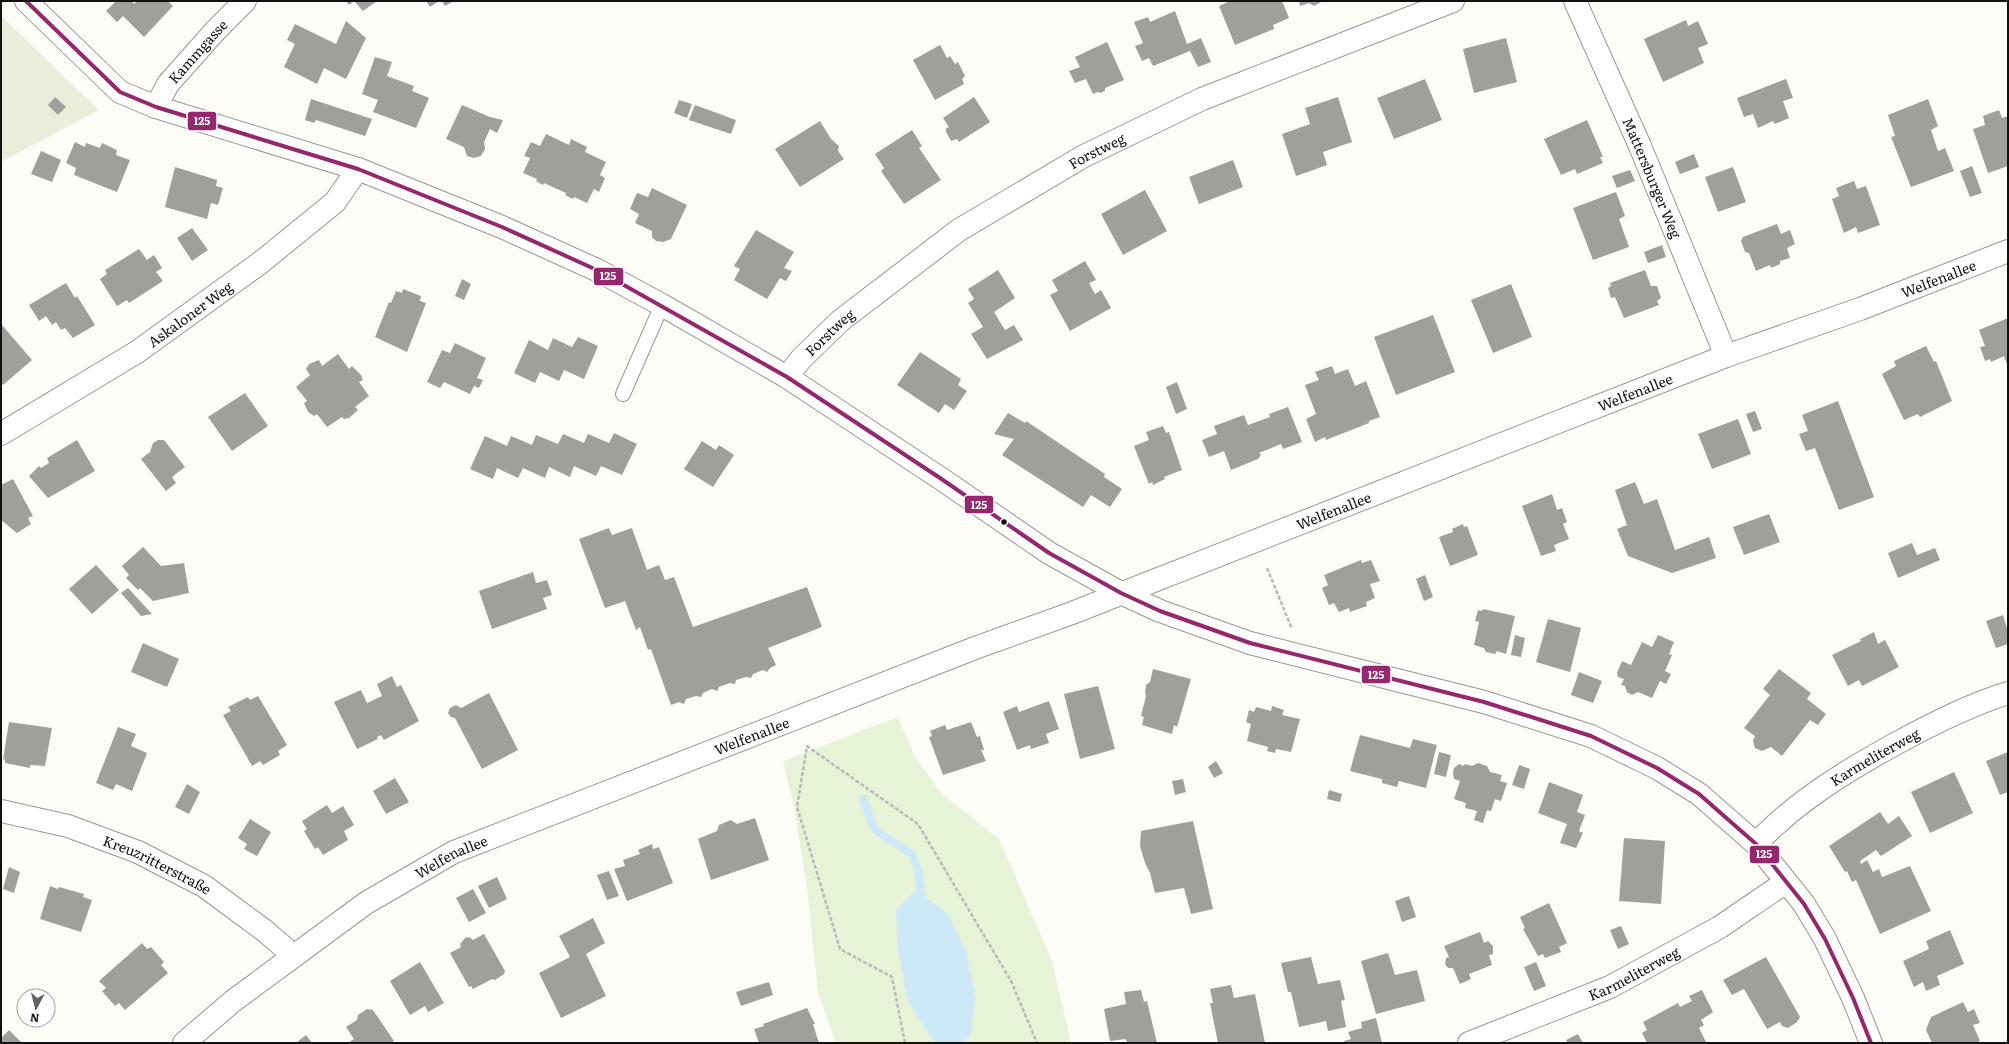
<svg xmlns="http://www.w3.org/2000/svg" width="2009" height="1044" font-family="Literata,serif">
<rect width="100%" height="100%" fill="#fdfcf7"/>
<polygon fill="#e7f3d7" points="898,717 915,757 941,793 999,839 1052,961 1071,1043 963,1043 971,1034 947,913 916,890 908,1002 935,1043 836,1043 818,993 808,896 794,806 783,761"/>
<polygon fill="#e9eedb" points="1,16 99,110 1,162"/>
<polygon fill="#cde8f7" points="916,890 947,913 966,951 975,997 971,1034 963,1043 935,1043 908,1002 898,950 896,910"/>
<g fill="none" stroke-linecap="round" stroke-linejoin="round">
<polyline stroke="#cde8f7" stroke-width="8" points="863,799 875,830 913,855 918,872 923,905"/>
</g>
<g fill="#a19f9c">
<polygon points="116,1 132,1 134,4 137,1 168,1 173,6 144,37 123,16 117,22 106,11"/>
<polygon points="346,1 354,1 349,5"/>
<polygon points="354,1 377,1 363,11"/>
<polygon points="426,1 439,1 430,7"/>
<polygon points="442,1 454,1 445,6"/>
<polygon points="1230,1 1282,1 1289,18 1273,25 1274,29 1235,45 1219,6"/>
<polygon points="1299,1 1323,1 1314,6 1309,3 1300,6"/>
<polygon points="1175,11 1187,44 1201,38 1211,62 1198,67 1190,51 1153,66 1149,58 1142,61 1135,46 1143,43 1134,22 1148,17 1150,22"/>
<polygon points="1686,20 1688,26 1698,21 1708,44 1698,48 1704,63 1663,82 1644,39"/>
<polygon points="346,21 366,38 346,79 324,68 317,84 284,67 295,44 287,40 295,24 336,44"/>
<polygon points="1506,38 1517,82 1474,93 1463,49"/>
<polygon points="1107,42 1124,80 1105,88 1105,91 1100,93 1098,92 1093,94 1086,79 1075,83 1069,71 1080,67 1075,57"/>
<polygon points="940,45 947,58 950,56 955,64 958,62 965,76 962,79 964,84 935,100 913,60"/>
<polygon points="375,57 392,62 387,76 414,86 412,91 429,98 416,128 373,112 378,100 362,94"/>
<polygon points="1425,79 1442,120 1394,139 1377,98"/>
<polygon points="1786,79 1793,98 1783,101 1789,118 1775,124 1773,121 1758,128 1753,114 1744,117 1737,98"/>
<polygon points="55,97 66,107 58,115 48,105"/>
<polygon points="974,97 990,122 959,142 957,139 951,141 946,132 946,128 949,127 943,118"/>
<polygon points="1338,97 1352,142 1323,152 1327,165 1296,176 1282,134 1310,124 1305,108"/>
<polygon points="311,99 372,119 365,136 316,120 314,123 305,120"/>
<polygon points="1928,99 1938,126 1931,130 1938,151 1945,148 1954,171 1911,187 1891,137 1895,136 1888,115"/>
<polygon points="679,100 692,104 687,118 674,113"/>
<polygon points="462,105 490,117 503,120 497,133 490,129 484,142 485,149 481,156 474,158 467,156 464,147 446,139"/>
<polygon points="695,105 736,120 731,134 689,120"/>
<polygon points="1999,110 2002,118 2008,116 2008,166 1988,173 1973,129 1985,125 1983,116"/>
<polygon points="1587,120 1603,157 1600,157 1603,163 1577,174 1575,169 1561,175 1544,139"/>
<polygon points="820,121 831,139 839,146 838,151 844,159 800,187 775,149"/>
<polygon points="912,130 922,146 919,148 941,180 904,204 881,171 884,168 875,154"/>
<polygon points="546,134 569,145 571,139 587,147 585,152 606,162 600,175 605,178 599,192 594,189 587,203 574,197 573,199 565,195 566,193 544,183 543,185 536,181 537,179 523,173 530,158 524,156 531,142 540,146"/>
<polygon points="75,142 85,147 86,143 100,148 102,143 117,150 116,155 130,160 117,192 74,175 76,168 66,163"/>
<polygon points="41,151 61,160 52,182 31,174"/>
<polygon points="1694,154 1699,167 1680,174 1675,162"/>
<polygon points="1233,160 1243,187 1199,204 1189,177"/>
<polygon points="1972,166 1982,193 1970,197 1960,171"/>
<polygon points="175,167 217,180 216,186 223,188 218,205 211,203 207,219 165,207"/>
<polygon points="1733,167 1746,202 1718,212 1705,177"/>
<polygon points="1630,170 1635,181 1617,188 1612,176"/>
<polygon points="1854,181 1857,189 1866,186 1880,225 1858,233 1856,227 1844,233 1832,199 1839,196 1836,188"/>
<polygon points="652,188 687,205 671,239 663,242 656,241 652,237 652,231 635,223 639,214 630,209 637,193 648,197"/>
<polygon points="1145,190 1167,231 1123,255 1101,214"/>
<polygon points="1616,192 1625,216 1619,219 1629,247 1593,260 1573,208"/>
<polygon points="1777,224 1781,234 1790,230 1795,244 1787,248 1790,258 1780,261 1780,264 1771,268 1770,265 1756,271 1749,253 1745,252 1741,241 1743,237"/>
<polygon points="192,228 208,250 192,261 177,238"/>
<polygon points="756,230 794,252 784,268 792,271 786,281 780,278 767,299 734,280 740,269 734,266"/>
<polygon points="1662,245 1666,257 1648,263 1644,252"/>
<polygon points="139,249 147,260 154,255 162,268 156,272 163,281 129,303 127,300 117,306 100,279 107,274 105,270"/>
<polygon points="1085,261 1096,280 1089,283 1095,294 1101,290 1111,308 1070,331 1050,295 1058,291 1052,280"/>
<polygon points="998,270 1015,298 994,312 1005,330 1014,325 1023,340 987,359 971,334 983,327 968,303 974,299 968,289"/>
<polygon points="1645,270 1651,286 1657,286 1661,298 1657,301 1659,305 1624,318 1615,297 1611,298 1608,288 1611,286 1610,283"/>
<polygon points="462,279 471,284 464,300 455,296"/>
<polygon points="66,283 75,298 77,296 95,325 73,338 65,328 61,330 56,322 52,325 46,316 39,321 29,305"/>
<polygon points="1511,284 1532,337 1493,353 1471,300"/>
<polygon points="403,289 421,296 420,301 426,303 407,352 375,337 389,302 391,303 396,291 402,293"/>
<polygon points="1433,315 1455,372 1396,395 1374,337"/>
<polygon points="2008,318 2008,367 2004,356 1991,362 1990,359 1985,361 1980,347 1985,346 1979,330"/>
<polygon points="2,325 32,360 3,385 1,383"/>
<polygon points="578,337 598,346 584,379 564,370 559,381 540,372 535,383 514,373 529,340 548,350 553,338 572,347"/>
<polygon points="455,343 486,358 477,378 483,380 479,388 474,386 470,394 444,382 440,388 427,382 442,350 450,353"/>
<polygon points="1926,346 1934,362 1936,361 1952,401 1920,417 1918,414 1904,420 1882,374 1896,366 1894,361"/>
<polygon points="920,352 961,379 958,385 967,391 954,410 945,404 939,413 897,385"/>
<polygon points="338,354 349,369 352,366 361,375 363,380 359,382 369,396 355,407 358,410 349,418 344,419 342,417 327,427 317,414 314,416 308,412 304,403 307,401 296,387 310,375 306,369 309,364 319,360 322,366"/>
<polygon points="1332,366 1335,374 1348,369 1355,386 1366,381 1380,417 1369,421 1369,423 1326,440 1325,437 1315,442 1306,419 1316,414 1305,385 1319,380 1315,372"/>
<polygon points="1177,382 1187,409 1176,414 1166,387"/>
<polygon points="245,393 268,426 232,451 208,417"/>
<polygon points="1838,401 1874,497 1839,510 1815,448 1806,451 1799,434 1808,431 1802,415"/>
<polygon points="1288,407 1302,442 1283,449 1281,444 1259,453 1261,455 1258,459 1231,470 1224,451 1209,457 1202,440 1217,434 1214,426 1244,415 1248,425 1270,417 1269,414"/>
<polygon points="1755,411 1762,429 1753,432 1746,414"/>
<polygon points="1008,413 1025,423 1026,421 1105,474 1104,477 1122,489 1110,507 1091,495 1083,507 1002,455 1014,439 994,434"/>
<polygon points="1738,419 1751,454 1712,469 1698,434"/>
<polygon points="1163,426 1166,433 1169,432 1182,470 1164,477 1165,479 1153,485 1152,482 1149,484 1134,446 1149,440 1146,432"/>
<polygon points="614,433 637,444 622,475 601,466 596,476 574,466 570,477 549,467 545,478 523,468 518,478 497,468 493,479 470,469 485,436 507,446 511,436 532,445 536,435 558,444 563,434 584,443 588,434 609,443"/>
<polygon points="77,440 95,471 48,498 29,476 39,466 41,468 49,463 47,458"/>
<polygon points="158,440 164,440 185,467 172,477 176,483 166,491 141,459 150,452 153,443"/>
<polygon points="702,441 716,450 719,445 734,455 713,487 684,469"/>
<polygon points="13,479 33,516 28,518 31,524 17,533 1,520 1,485"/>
<polygon points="1635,482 1644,504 1657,499 1675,550 1709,537 1716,558 1672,573 1628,556 1617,529 1627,525 1615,490"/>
<polygon points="1552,494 1557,510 1562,508 1567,522 1563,524 1569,539 1554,545 1556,551 1541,556 1522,506"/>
<polygon points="1769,514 1780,542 1744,555 1733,527"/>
<polygon points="1463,524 1464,527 1467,526 1478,555 1450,566 1439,537 1453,532 1452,529"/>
<polygon points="609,528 612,535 632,528 647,570 659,565 665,580 674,577 693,627 807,587 822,627 768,648 776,665 770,668 767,672 763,670 753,674 751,678 746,677 736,680 735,684 730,683 719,687 717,691 712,689 703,693 701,697 696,696 686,699 684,704 679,702 671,705 651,649 648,650 640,627 636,630 625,601 605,608 579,539"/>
<polygon points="1912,543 1917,555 1935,548 1940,560 1898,578 1888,553"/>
<polygon points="143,547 161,566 184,563 189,593 153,601 140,588 138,590 126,578 129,575 122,566"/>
<polygon points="1361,560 1362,563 1371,560 1380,581 1370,584 1375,598 1366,602 1367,606 1350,612 1349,608 1339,612 1334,603 1329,605 1322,588 1328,585 1324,575"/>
<polygon points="96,565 119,590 92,614 69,589"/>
<polygon points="533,572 536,583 547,580 552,595 543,598 547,609 492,629 479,591"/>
<polygon points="1425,575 1433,597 1424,601 1416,579"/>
<polygon points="128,588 152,614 141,616 121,593"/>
<polygon points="1483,609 1515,616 1506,654 1497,651 1495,654 1486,652 1484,648 1474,645 1479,622 1475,621 1478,610 1482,611"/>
<polygon points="2003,615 2008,632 2008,644 1996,648 1986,621"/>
<polygon points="1548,619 1581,628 1570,672 1536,662"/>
<polygon points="1874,632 1878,644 1885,640 1899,667 1862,686 1859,680 1848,686 1832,655 1861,641 1860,639"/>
<polygon points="1515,635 1525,638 1521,657 1511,655"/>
<polygon points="1658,635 1674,642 1669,654 1672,655 1665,671 1671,674 1666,684 1660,681 1652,698 1638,692 1632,695 1627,692 1625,686 1621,685 1624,679 1618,677 1617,673 1622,661 1631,665 1642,642 1652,647"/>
<polygon points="143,643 179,659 167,687 131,672"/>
<polygon points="1153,669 1191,679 1177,727 1174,725 1172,734 1142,725 1144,717 1141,716 1146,696 1145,693 1146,685 1150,682"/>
<polygon points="1779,669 1811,693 1807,699 1826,714 1818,725 1810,720 1782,756 1771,747 1762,751 1755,748 1753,741 1755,736 1744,728 1770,695 1763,689"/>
<polygon points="1579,672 1602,681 1593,703 1571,695"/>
<polygon points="392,676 397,687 401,685 419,721 384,740 381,735 377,737 378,739 357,749 334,702 361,690 367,703 382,696 377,684"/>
<polygon points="1098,686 1115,749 1080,759 1064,694"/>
<polygon points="489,693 518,750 482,769 455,718 451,717 448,713 450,708 456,705 461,708"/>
<polygon points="258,696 287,745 278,751 280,755 263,765 260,761 252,766 223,715 231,711 228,707 248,697 250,700"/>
<polygon points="1049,701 1059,729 1046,734 1049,743 1031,749 1030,745 1017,750 1003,712 1017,706 1019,712"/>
<polygon points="1272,706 1284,710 1282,715 1300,719 1291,752 1276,749 1275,753 1267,751 1268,747 1247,741 1251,724 1246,722 1249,710 1254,712 1256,707 1271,711"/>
<polygon points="9,722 52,728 45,766 30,765 30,768 5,763 5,759 3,760"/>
<polygon points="971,722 977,737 980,736 984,750 981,750 986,761 943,775 929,737 932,736 930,731 945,725 947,730"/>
<polygon points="118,727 136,734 131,746 147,753 132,791 116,784 113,790 96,783"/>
<polygon points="1360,735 1410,748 1413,739 1437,745 1426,788 1399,781 1397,787 1382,783 1382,779 1350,771"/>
<polygon points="1439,752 1451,755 1446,777 1434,774"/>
<polygon points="2008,752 2008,792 2000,795 1986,761"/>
<polygon points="1216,761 1223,773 1214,778 1208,767"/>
<polygon points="1478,763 1487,766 1490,772 1502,775 1500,781 1507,783 1501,801 1495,799 1491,811 1487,810 1483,823 1474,820 1477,811 1465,808 1466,803 1454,799 1460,781 1454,779 1453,773 1454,768 1459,764 1464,766 1465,764 1472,766"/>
<polygon points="1519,765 1530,769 1524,789 1512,785"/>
<polygon points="1954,772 1973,813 1930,833 1911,792"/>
<polygon points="395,778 409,802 386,814 373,791"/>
<polygon points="1183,779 1186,792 1175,795 1172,781"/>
<polygon points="1549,782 1583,795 1577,812 1585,815 1579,831 1583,833 1576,848 1560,843 1567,824 1538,813"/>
<polygon points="187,784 200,792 189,814 175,807"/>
<polygon points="1329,790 1342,794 1340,802 1327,799"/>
<polygon points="327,805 332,813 343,806 354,825 344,831 348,840 323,855 318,847 315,849 304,831 307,829 302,821"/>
<polygon points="1880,812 1888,824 1899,816 1912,836 1881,856 1876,850 1860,861 1861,864 1867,860 1873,872 1879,869 1882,877 1910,866 1931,911 1880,934 1856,880 1852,882 1847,871 1845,872 1829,846"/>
<polygon points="755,818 769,860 711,880 698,839 717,831 719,825 731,820 737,824"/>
<polygon points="250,819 271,832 257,856 244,849 247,844 238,838"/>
<polygon points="1193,821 1213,909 1191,914 1184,888 1155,893 1150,873 1145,863 1140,846 1141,831"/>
<polygon points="1624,838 1665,841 1661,904 1619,901"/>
<polygon points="652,844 653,849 659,847 673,883 627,901 614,869 625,866 623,860 640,854 638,850"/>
<polygon points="9,867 20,872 14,893 3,889"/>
<polygon points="609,871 619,896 607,900 597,875"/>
<polygon points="497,877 507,899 489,908 478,886"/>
<polygon points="50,886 58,889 59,887 84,894 83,897 92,900 81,932 40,919"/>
<polygon points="473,889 486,913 469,922 456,898"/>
<polygon points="1409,896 1416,917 1402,922 1395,901"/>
<polygon points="1549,903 1567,943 1559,947 1561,952 1545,958 1543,954 1538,956 1523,929 1525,928 1520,917"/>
<polygon points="593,918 605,943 586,954 606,996 561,1018 539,973 570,957 559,936"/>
<polygon points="1621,926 1629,944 1618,949 1610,930"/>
<polygon points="1950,930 1964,964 1937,976 1940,985 1926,991 1923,982 1914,987 1903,961 1929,949 1926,941"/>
<polygon points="1480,932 1484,943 1488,941 1493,946 1493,954 1489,955 1492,965 1469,974 1471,979 1460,984 1453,968 1448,968 1445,964 1446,958 1449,957 1444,946"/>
<polygon points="484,934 505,971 504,974 495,980 492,979 473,989 471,986 469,987 450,953 461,947 460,944 465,938 469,937 473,940"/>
<polygon points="142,943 147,949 151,947 164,962 161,965 168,973 125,1010 119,1003 115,1006 102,991 106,988 99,981"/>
<polygon points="1388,953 1395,975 1417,970 1425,1001 1376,1014 1361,961"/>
<polygon points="1311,957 1318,984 1340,980 1345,1000 1341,1001 1346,1027 1328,1031 1326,1021 1299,1027 1291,992 1288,992 1281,963"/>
<polygon points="1766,957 1800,1017 1797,1022 1788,1028 1782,1026 1780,1022 1767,1029 1744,989 1732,995 1723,980"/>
<polygon points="420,962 444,1003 428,1012 425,1006 410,1015 390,981"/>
<polygon points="1536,962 1546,986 1534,991 1524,967"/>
<polygon points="769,982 773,995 741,1006 736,992"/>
<polygon points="1231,985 1234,998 1255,994 1265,1043 1218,1043 1210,1003 1213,1003 1210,989"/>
<polygon points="1141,990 1144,1002 1147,1001 1157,1043 1127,1043 1126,1039 1110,1041 1104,1009 1126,1004 1124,992"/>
<polygon points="1702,990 1713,1012 1701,1020 1704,1025 1699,1028 1706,1042 1647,1043 1642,1033 1647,1030 1643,1022 1678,1003 1680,1007 1692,1001 1689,996"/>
<polygon points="1963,1002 1968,1012 1974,1009 1980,1023 1973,1025 1980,1041 1975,1043 1932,1043 1926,1030 1931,1017"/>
<polygon points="807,1008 815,1024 813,1024 819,1043 759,1043 754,1029 764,1026 763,1024"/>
<polygon points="367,1009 373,1010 394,1041 391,1043 348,1043 354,1039 346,1027 357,1020 358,1015"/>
<polygon points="1376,1018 1382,1043 1344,1043 1344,1041 1351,1039 1348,1032 1362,1028 1361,1022"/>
<polygon points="9,1030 22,1043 1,1043 1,1038"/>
<polygon points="1578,1034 1583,1043 1568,1043 1566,1040"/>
<polygon points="306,1035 312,1043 296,1043"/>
</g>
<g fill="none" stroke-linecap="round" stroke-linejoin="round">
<g stroke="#979795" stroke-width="16">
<polyline id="service" points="623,394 662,305"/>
</g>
<g stroke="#979795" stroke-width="24">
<g id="minor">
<path id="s1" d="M1575,1l65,145 86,210"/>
<path id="s2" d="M156,107l12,-23 48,-54 29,-29"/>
<path id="s3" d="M787,377l14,-18 39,-38 119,-91 125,-74 118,-57 251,-98"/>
<path id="s4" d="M1,434l136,-82 123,-89 75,-61 23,-33"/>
<path id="s5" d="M1,811l67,15 70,26 66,34 61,45 29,25"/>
<path id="s6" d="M1756,844c39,-42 90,-73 141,-101 35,-19 72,-38 111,-50"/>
<path id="s7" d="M184,1043l49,-42 133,-98 88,-51 521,-204 97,-35 654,-257 134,-47 148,-58"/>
<path id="s8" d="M1469,1043l141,-56 110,-60 66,-45"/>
</g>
</g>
<g stroke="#979795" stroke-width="24">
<polyline id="tertiary" points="26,1 120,92 156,107 358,169 502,227 599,271 662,305 787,377 940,478 1049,553 1121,593 1160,611 1250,643 1484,702 1591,736 1657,768 1699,794 1756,844 1804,904 1825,939 1853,998 1871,1043"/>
</g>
<g stroke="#b9b9b8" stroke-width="2.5" stroke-dasharray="4 2" stroke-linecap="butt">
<polyline points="1267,568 1292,629"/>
<polyline points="905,1043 892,977 840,949 797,807 807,746 918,824 1011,981 1037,1043"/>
</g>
<use href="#service" stroke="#fffffe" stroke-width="14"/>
<use href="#minor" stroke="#fffffe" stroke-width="22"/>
<use href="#tertiary" stroke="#fffffe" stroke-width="22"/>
<g stroke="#fff" stroke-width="7">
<polyline id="bus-1" points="26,1 120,92 156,107 358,169 502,227 599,271 787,377 940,478 1049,553 1121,593 1160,611 1250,643 1484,702 1591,736 1657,768 1699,794 1756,844 1804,904 1825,939 1853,998 1871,1043"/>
</g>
<use href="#bus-1" stroke="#95276e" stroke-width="4"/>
</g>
<circle fill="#111" stroke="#fff" stroke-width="1.5" cx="1004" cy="522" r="3.5"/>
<g text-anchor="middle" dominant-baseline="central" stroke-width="4" stroke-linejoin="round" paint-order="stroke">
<g font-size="14" fill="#111" stroke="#fff">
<text stroke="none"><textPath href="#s2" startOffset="70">Kammgasse</textPath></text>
<text stroke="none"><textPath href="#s3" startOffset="386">Forstweg</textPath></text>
<text stroke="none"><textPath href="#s1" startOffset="193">Mattersburger Weg</textPath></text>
<text stroke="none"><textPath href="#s7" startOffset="1923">Welfenallee</textPath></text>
<text stroke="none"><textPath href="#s4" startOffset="224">Askaloner Weg</textPath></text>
<text stroke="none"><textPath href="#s3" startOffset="62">Forstweg</textPath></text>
<text stroke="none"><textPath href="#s7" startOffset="1599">Welfenallee</textPath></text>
<text stroke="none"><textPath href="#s7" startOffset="1275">Welfenallee</textPath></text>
<text stroke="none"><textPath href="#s7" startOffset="651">Welfenallee</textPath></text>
<text stroke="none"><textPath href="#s6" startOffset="148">Karmeliterweg</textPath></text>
<text stroke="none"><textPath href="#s7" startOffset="327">Welfenallee</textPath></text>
<text stroke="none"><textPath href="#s5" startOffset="166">Kreuzritterstraße</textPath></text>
<text stroke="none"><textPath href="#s8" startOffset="179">Karmeliterweg</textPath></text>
</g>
</g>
<g stroke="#fff" stroke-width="1.5">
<rect x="187" y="111" width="30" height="20" rx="4" fill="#95276e"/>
<rect x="593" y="267" width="31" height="19" rx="4" fill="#95276e"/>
<rect x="964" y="495" width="30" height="19" rx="4" fill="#95276e"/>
<rect x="1361" y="665" width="30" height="19" rx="4" fill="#95276e"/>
<rect x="1749" y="845" width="31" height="19" rx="4" fill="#95276e"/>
</g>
<g font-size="11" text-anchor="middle" font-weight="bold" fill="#fff">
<text x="202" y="125">125</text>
<text x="608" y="280">125</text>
<text x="979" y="509">125</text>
<text x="1376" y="679">125</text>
<text x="1764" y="858">125</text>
</g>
<rect width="2009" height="1044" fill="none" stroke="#111111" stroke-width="4"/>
<g transform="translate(36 1008) rotate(187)"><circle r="19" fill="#ffffff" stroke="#a0a0a0"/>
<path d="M0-3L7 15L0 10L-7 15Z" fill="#646362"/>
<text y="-6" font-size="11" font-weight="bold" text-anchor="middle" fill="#111111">N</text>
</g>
</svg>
